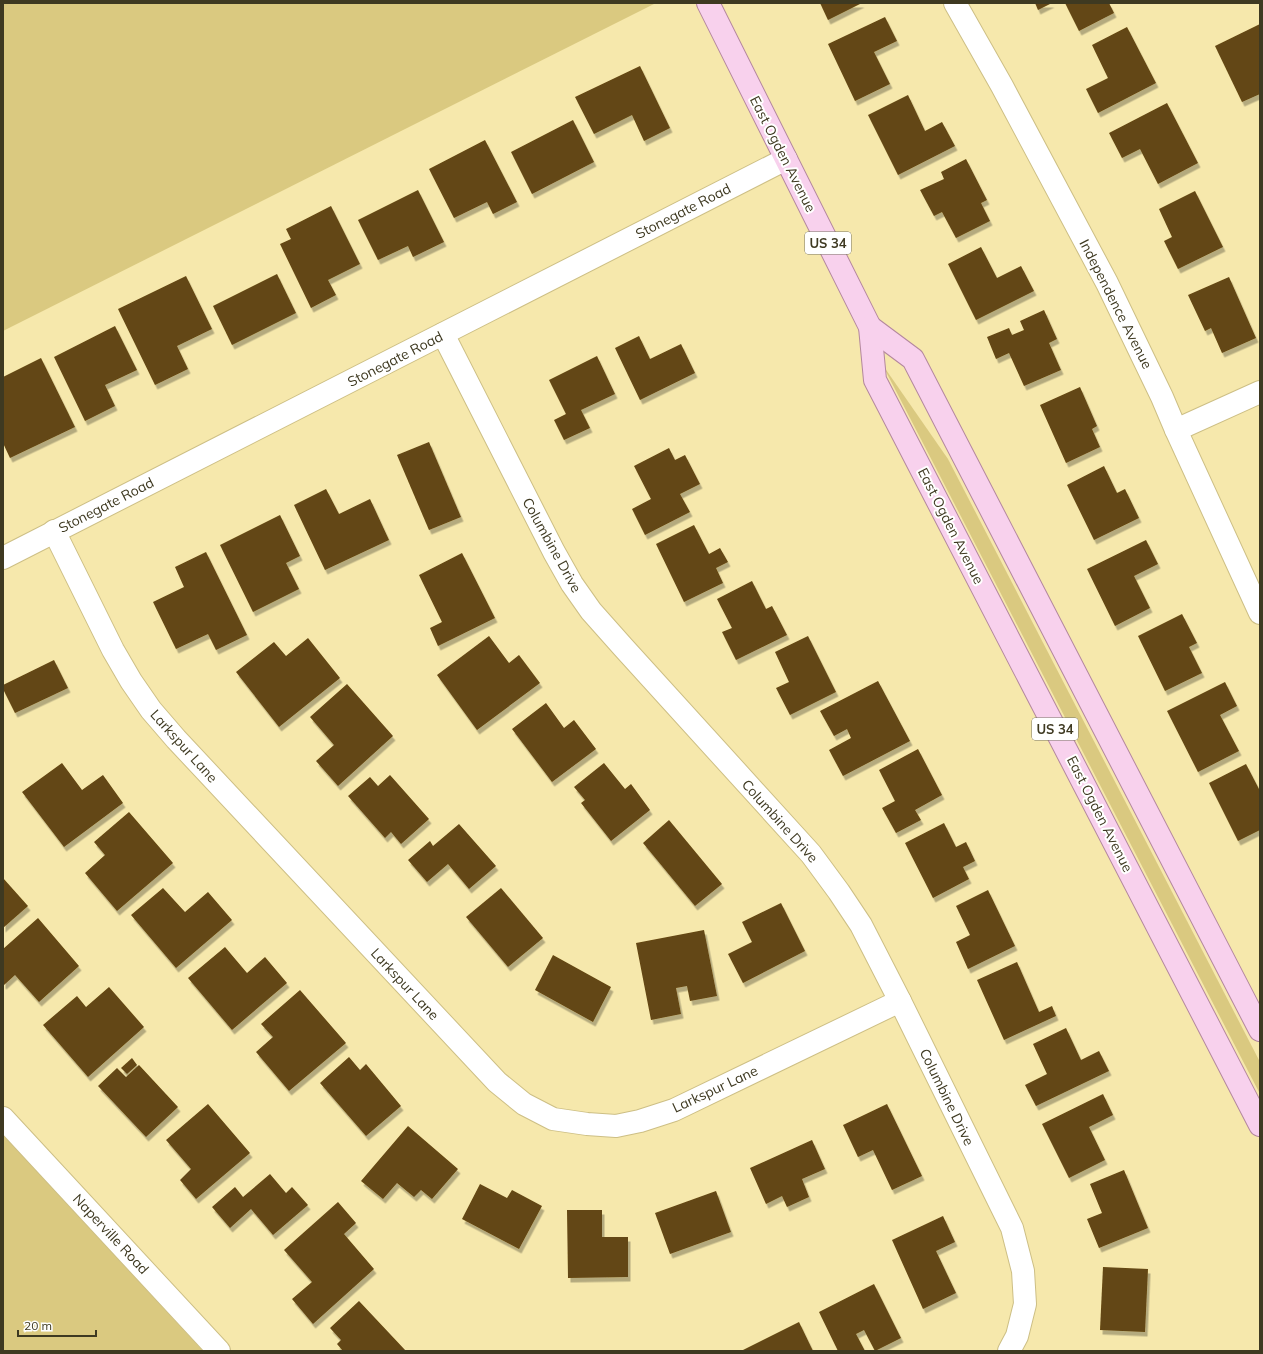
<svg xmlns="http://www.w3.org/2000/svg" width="1263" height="1354" font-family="Mulish,sans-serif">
<defs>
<filter id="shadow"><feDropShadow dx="2.5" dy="4.5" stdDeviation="0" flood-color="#0004"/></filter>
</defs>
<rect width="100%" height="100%" fill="#f6e8ac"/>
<g fill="#dac980">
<polygon points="3,3 656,3 3,331"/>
<polygon points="882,364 948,459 1260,1062 1260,1094"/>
<polygon points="3,1134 203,1351 3,1351"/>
</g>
<g fill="#644612" filter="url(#shadow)">
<polygon points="820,3 862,3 828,20"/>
<polygon points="1035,3 1052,3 1038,10"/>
<polygon points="1065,3 1109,3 1114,13 1079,31"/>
<polygon points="885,17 897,41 874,52 890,84 855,101 828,44"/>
<polygon points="1260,24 1260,94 1242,102 1215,46"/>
<polygon points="1127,27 1156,83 1098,113 1086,89 1108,78 1092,45"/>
<polygon points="640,66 670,128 644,141 632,115 594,134 575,97"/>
<polygon points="908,95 925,131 942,122 955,146 898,175 868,115"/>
<polygon points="1167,103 1198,163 1158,184 1140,149 1122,158 1109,133"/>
<polygon points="573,120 594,162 532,194 511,152"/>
<polygon points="485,140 517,202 493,214 487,202 454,218 429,169"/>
<polygon points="966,159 987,200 981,203 990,221 956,238 942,212 934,216 920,190 944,179 941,172"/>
<polygon points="418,190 444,242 413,257 408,246 378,260 358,220"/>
<polygon points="1195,191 1223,247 1178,269 1164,241 1172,237 1159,209"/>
<polygon points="331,206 360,264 328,280 336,295 311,308 280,244 291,239 286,229"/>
<polygon points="981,247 997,278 1021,266 1034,291 976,320 948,264"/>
<polygon points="277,274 296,313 232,345 213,306"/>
<polygon points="186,276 212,329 177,346 188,369 155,385 118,309"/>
<polygon points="1229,277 1256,338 1222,353 1211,328 1205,331 1188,295"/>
<polygon points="1044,310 1057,339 1049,343 1061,370 1024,386 1009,353 996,359 987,337 1009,328 1012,335 1024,330 1020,321"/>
<polygon points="115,326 137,370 105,385 115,406 85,421 54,357"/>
<polygon points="639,336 650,359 681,344 695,373 640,400 615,348"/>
<polygon points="597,356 615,394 581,410 590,428 564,440 554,420 566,414 549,380"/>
<polygon points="41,358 75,427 10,458 3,443 3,377"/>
<polygon points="1080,387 1097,426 1092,429 1100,447 1066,463 1040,405"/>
<polygon points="429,442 461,517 429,530 397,455"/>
<polygon points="669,448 675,460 685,455 700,484 680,494 690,512 645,535 632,509 651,499 634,466"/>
<polygon points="1104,466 1117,493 1125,489 1139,518 1094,540 1067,485"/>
<polygon points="326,489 339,514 370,499 389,540 325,570 294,505"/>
<polygon points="280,515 300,556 286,563 299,589 253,612 220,545"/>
<polygon points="694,525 709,554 720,548 728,562 716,568 723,583 684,602 656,544"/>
<polygon points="1146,540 1158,564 1134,576 1150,608 1115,626 1087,569"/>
<polygon points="206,552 247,635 216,650 208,634 176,649 153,602 184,587 175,567"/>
<polygon points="462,553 495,618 438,646 430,628 442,622 419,575"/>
<polygon points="752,581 766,609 772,606 787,635 736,660 722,632 732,628 717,599"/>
<polygon points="1182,614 1197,643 1189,647 1202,673 1165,691 1138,636"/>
<polygon points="489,636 509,663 519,655 540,683 477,730 437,675"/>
<polygon points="808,636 836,692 790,715 776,688 789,682 775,652"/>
<polygon points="308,638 340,678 279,727 236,672 274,642 286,656"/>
<polygon points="54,660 68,688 15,713 3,689 3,685"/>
<polygon points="878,681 910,741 843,776 829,750 851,738 847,729 834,736 820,711"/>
<polygon points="1225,682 1237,706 1220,715 1239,751 1198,772 1167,711"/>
<polygon points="347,684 393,736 338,786 316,761 334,745 310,717"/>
<polygon points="546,703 564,728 574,720 596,749 552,782 512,729"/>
<polygon points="918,749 942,795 915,810 921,820 896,833 882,808 895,801 879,770"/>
<polygon points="62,763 82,790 103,775 123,803 64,847 22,792"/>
<polygon points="604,763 625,789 631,784 650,810 611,841 581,803 585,800 574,787"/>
<polygon points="1246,764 1260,791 1260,830 1238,841 1209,783"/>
<polygon points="390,775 429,819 401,844 391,832 385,838 348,796 370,777 378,786"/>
<polygon points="129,812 173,863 117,911 85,873 105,855 94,842"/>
<polygon points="669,820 722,884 695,906 643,843"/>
<polygon points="944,823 956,847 966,842 975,861 963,867 969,879 933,898 905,843"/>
<polygon points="459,824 496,866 469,889 448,864 427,882 408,860 430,841 433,846"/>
<polygon points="3,878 28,906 3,928"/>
<polygon points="163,888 185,912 208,892 232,920 176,968 131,915"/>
<polygon points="501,888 543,938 508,967 466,917"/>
<polygon points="988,890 1015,946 968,969 956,942 970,935 956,906"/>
<polygon points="781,903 805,951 743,983 728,954 752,942 742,922"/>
<polygon points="38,918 79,966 39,1002 15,975 4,985 3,984 3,949"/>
<polygon points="704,930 717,996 690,1001 687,986 676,988 681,1014 651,1020 636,943"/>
<polygon points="225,947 247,973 265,957 287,983 232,1030 188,978"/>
<polygon points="553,955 611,987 593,1022 535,990"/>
<polygon points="1017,962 1039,1012 1052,1006 1056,1016 1004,1040 977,980"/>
<polygon points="109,987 144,1027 88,1077 43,1025 77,996 86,1007"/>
<polygon points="300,990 346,1043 289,1091 256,1052 273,1037 261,1024"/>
<polygon points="1066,1028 1081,1060 1099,1051 1109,1071 1036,1106 1025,1085 1047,1074 1033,1044"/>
<polygon points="349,1057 360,1070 366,1064 401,1106 366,1136 320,1083"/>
<polygon points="132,1058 137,1065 127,1074 121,1068"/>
<polygon points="139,1065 178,1107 146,1137 98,1086 117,1068 126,1077"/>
<polygon points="1103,1094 1113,1115 1089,1127 1105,1160 1069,1178 1042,1124"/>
<polygon points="208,1104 250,1153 196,1199 180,1180 191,1169 166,1140"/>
<polygon points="887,1104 922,1176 892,1190 873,1150 858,1157 843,1125"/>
<polygon points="408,1126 458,1169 432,1199 421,1190 414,1197 397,1183 383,1199 361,1181"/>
<polygon points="812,1140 825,1169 802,1179 809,1197 787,1207 782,1196 766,1204 750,1168"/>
<polygon points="1124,1170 1148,1228 1099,1248 1087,1219 1102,1213 1090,1184"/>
<polygon points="270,1174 286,1193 292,1187 308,1205 273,1235 251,1209 230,1228 212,1207 235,1187 243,1197"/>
<polygon points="480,1184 507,1198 512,1190 542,1206 519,1249 462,1219"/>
<polygon points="716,1191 731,1232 670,1254 655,1213"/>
<polygon points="338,1202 356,1223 344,1234 374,1269 313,1324 292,1299 312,1282 284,1250"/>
<polygon points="567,1210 602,1210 602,1237 628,1237 628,1277 568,1278"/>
<polygon points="943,1216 955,1242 936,1251 956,1293 923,1309 892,1240"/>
<polygon points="1103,1267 1148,1269 1145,1332 1100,1330"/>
<polygon points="874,1284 901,1338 875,1351 864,1330 856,1334 865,1351 838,1351 819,1312"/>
<polygon points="359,1301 406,1351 343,1351 337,1344 341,1340 330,1328"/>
<polygon points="799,1322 813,1351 744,1351 743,1350"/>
</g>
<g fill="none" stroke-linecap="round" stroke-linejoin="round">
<g stroke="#cdbf85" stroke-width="24">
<g id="street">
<polyline points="955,3 1002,86 1107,283 1162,397 1176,430 1260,613"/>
<polyline points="443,334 554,552 572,584 591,611 623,647 811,854 839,892 861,925 900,1001 1012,1228 1023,1271 1025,1304 1017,1336 1009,1351"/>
<polyline points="1176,430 1260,392"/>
<polyline points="54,531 113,650 131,681 151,710 176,739 497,1082 524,1104 553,1119 587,1124 616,1126 640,1121 674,1110 900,1001"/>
<polyline points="3,558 786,159"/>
<polyline points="3,1118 219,1351"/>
</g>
</g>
<g stroke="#b4889e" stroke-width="24">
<g id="primary">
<polyline points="708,3 870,327 875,380 1260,1125"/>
<polyline points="870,327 913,359 1260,1030"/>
</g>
</g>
<use href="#street" stroke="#fff" stroke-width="22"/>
<use href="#primary" stroke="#f8d1ed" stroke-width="22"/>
</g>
<g text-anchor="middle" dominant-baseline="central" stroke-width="4" stroke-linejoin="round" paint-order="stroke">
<g fill="#fff" stroke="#787464" stroke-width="1">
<rect x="805" y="232" width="46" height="22" rx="3"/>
<rect x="1032" y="718" width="46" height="22" rx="3"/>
</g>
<g font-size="13" font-weight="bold" fill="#3e3921">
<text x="828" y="243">US 34</text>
<text x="1055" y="729">US 34</text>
</g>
<g font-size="14" fill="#3e3921" stroke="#fff">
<text transform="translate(783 154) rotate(63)">East Ogden Avenue</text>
<text transform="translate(683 211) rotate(-27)">Stonegate Road</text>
<text transform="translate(1116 304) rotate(63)">Independence Avenue</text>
<text transform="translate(395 359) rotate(-27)">Stonegate Road</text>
<text transform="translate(106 505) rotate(-27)">Stonegate Road</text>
<text transform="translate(951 526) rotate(63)">East Ogden Avenue</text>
<text transform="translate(552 545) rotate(61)">Columbine Drive</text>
<text transform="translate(184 746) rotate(48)">Larkspur Lane</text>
<text transform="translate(1100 814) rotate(63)">East Ogden Avenue</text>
<text transform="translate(780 821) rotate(48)">Columbine Drive</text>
<text transform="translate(405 984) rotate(47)">Larkspur Lane</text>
<text transform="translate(715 1089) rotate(-25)">Larkspur Lane</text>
<text transform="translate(947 1097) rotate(64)">Columbine Drive</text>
<text transform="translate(111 1234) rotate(47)">Naperville Road</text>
</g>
</g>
<rect width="1263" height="1354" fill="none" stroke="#3e3921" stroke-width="8"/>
<path d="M18 1330v6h78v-6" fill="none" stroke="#3e3921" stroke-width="2"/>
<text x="24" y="1330" font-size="12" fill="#3e3921" stroke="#ffffff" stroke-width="3" paint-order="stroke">20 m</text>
</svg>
